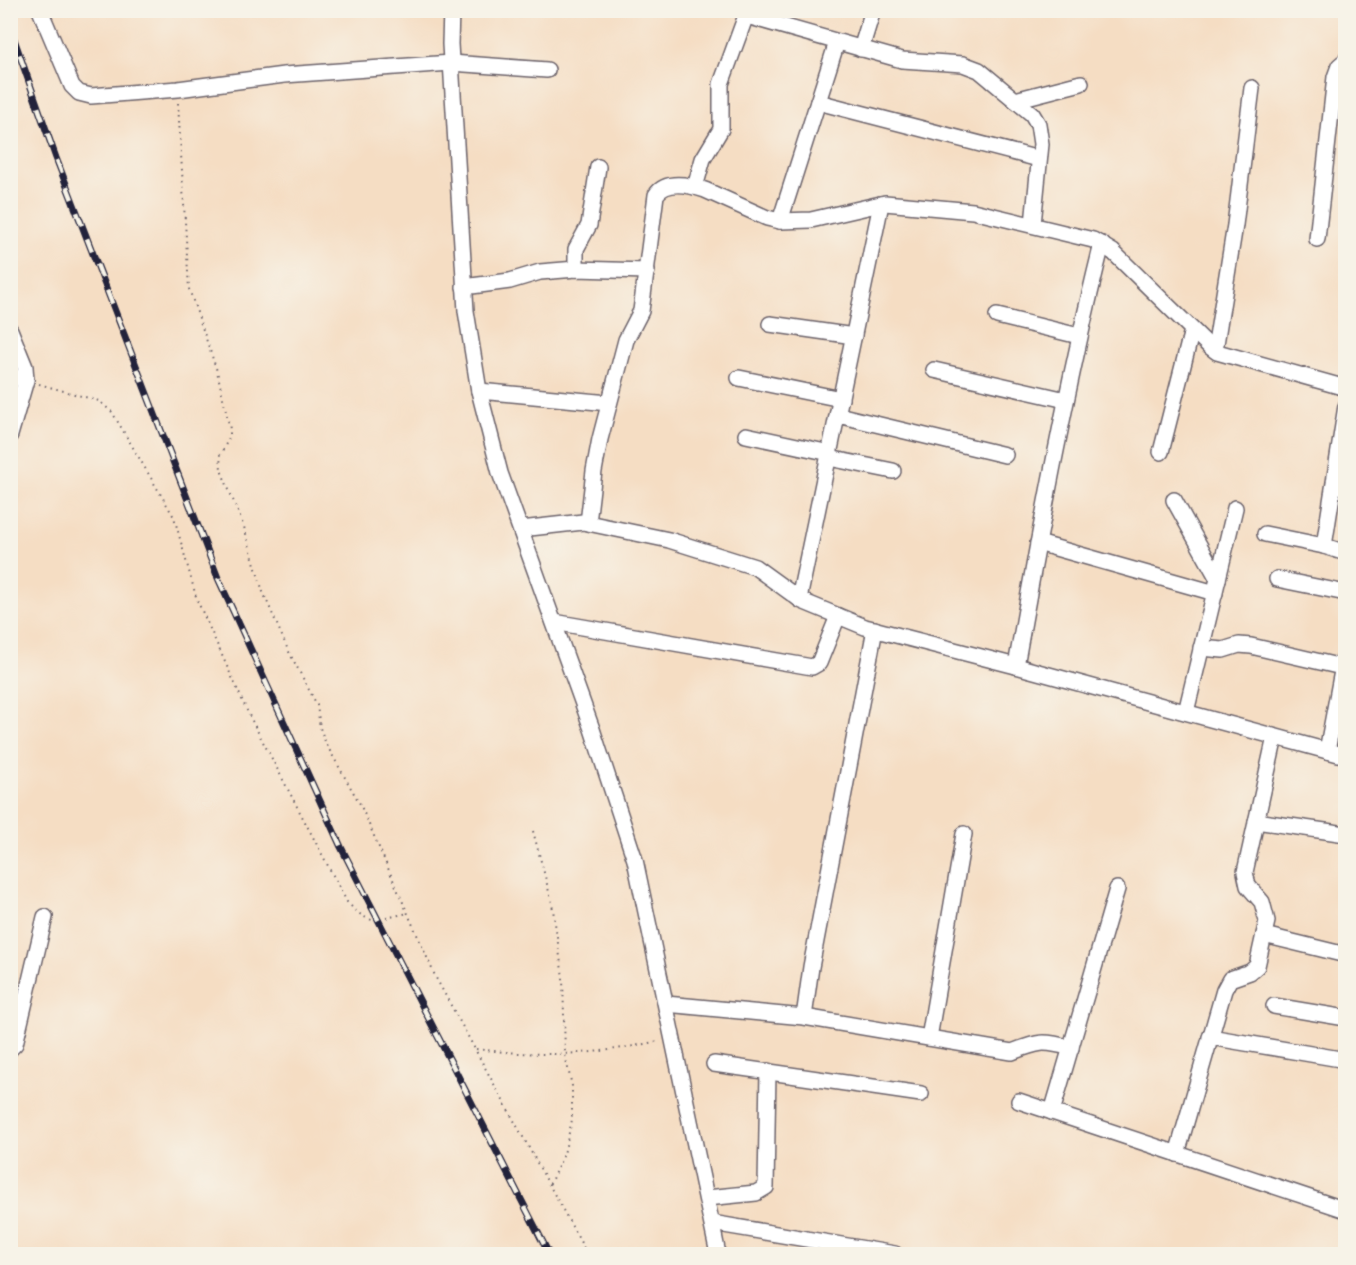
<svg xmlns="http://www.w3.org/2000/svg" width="1356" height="1265" font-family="Dekko,sans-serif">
<rect width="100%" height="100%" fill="#f7f3e8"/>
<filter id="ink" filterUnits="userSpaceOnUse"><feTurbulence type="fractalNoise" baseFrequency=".0167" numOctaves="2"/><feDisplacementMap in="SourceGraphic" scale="12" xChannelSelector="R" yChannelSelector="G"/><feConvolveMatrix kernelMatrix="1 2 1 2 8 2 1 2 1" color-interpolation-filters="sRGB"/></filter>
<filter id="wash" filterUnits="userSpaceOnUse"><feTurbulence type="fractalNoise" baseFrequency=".008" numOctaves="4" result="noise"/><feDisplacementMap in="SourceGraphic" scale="24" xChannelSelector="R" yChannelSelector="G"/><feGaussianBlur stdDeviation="1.35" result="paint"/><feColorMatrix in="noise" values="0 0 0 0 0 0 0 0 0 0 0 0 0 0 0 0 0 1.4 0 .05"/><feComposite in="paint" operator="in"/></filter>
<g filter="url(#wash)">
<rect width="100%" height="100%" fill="#f5ddc3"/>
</g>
<g filter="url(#ink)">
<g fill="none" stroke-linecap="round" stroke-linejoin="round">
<g stroke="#6c636b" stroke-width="18">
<g id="street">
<polyline points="40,10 72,86 79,93 91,96 178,89 284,75 451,63 547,70"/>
<polyline points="451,10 450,44 466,311 479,391 500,473 592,729 635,860 718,1254"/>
<polyline points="747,16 902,60 963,64 979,70 1032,114 1038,124 1041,144 1033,224"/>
<polyline points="861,49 873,10"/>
<polyline points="1015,100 1081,83"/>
<polyline points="818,102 1039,159"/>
<polyline points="695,187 703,159 721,129 721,84 748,10"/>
<polyline points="780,221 837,42"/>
<polyline points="1317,239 1335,77 1339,66 1346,60"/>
<polyline points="576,269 576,249 589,225 598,167"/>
<polyline points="464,287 510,281 540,272 576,269 647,271"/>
<polyline points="997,316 1079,336"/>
<polyline points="770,324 854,336"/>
<polyline points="10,330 25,367 26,380"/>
<polyline points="1215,350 1235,225 1252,88"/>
<polyline points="934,370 1066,400"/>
<polyline points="10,376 26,380 10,435"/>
<polyline points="739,378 841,399"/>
<polyline points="479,391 609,403"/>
<polyline points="838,415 1005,455"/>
<polyline points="746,435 830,453"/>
<polyline points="1161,452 1192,330"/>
<polyline points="829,458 893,471"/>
<polyline points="1174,500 1218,579"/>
<path d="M588,523l6,-52 6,-32 26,-99 15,-29 15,-116c10,-16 34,-10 49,-5l62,28 13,3 31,-1 74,-17 88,8 120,29 20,12 96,94 8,6 129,36"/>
<polyline points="521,529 583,522 669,540 755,567 802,601 865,627 1016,666 1346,756"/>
<polyline points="1265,534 1324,546 1346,553"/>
<polyline points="1038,543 1215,593"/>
<polyline points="1324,546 1346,406"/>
<polyline points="1277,579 1346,593"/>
<polyline points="799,599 881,204"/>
<polyline points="554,622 812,667 819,663 838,616"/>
<polyline points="1201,648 1223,650 1239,645 1251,646 1342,667"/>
<path d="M1016,666c25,-142 51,-282 86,-422"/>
<polyline points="1186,712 1235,508"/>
<polyline points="1327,751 1346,650"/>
<polyline points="1256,821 1346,834"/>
<polyline points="1264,935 1346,955"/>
<path d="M666,1004l138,13 208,35c26,-10 30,-12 59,-4"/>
<polyline points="1274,1006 1346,1018"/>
<polyline points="804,1017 811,967 875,629"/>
<polyline points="1210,1037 1346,1060"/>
<polyline points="929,1038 964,834"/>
<polyline points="10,1049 15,1044 45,917"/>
<polyline points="714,1064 921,1094"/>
<polyline points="1019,1101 1346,1210"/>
<polyline points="1052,1112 1117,889"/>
<polyline points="1177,1154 1224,990 1230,979 1250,972 1257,966 1267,921 1262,902 1248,886 1245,872 1275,737"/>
<polyline points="707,1198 756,1193 766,1187 768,1071"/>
<polyline points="712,1223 895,1254"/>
</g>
</g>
<g stroke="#6c636b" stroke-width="2" stroke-dasharray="1.5 4.5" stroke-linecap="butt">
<polyline points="178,103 189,289 217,371 230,429 230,436 220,455 221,470 244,527 263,592 288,650 317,705 320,728 326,744 360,804 436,978 587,1254"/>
<path d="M39,384l60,17 13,11 62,105 23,83 52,115 98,187c8,8 14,15 25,18"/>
<polyline points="533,831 552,903 563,977 565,1055 572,1086 572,1120 564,1154 549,1185"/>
<polyline points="386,918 408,913"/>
<path d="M476,1049c67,8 116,7 182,-8"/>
</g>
<use href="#street" stroke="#fff" stroke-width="15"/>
<g stroke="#22223b" stroke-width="7">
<polyline id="rail" points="10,28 56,158 218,578 341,847 549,1254"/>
</g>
<use href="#rail" stroke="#f7f3e8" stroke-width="4.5" stroke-dasharray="14" stroke-linecap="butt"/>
</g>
</g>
<rect width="1356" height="1265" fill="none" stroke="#f7f3e8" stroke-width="36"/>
</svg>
